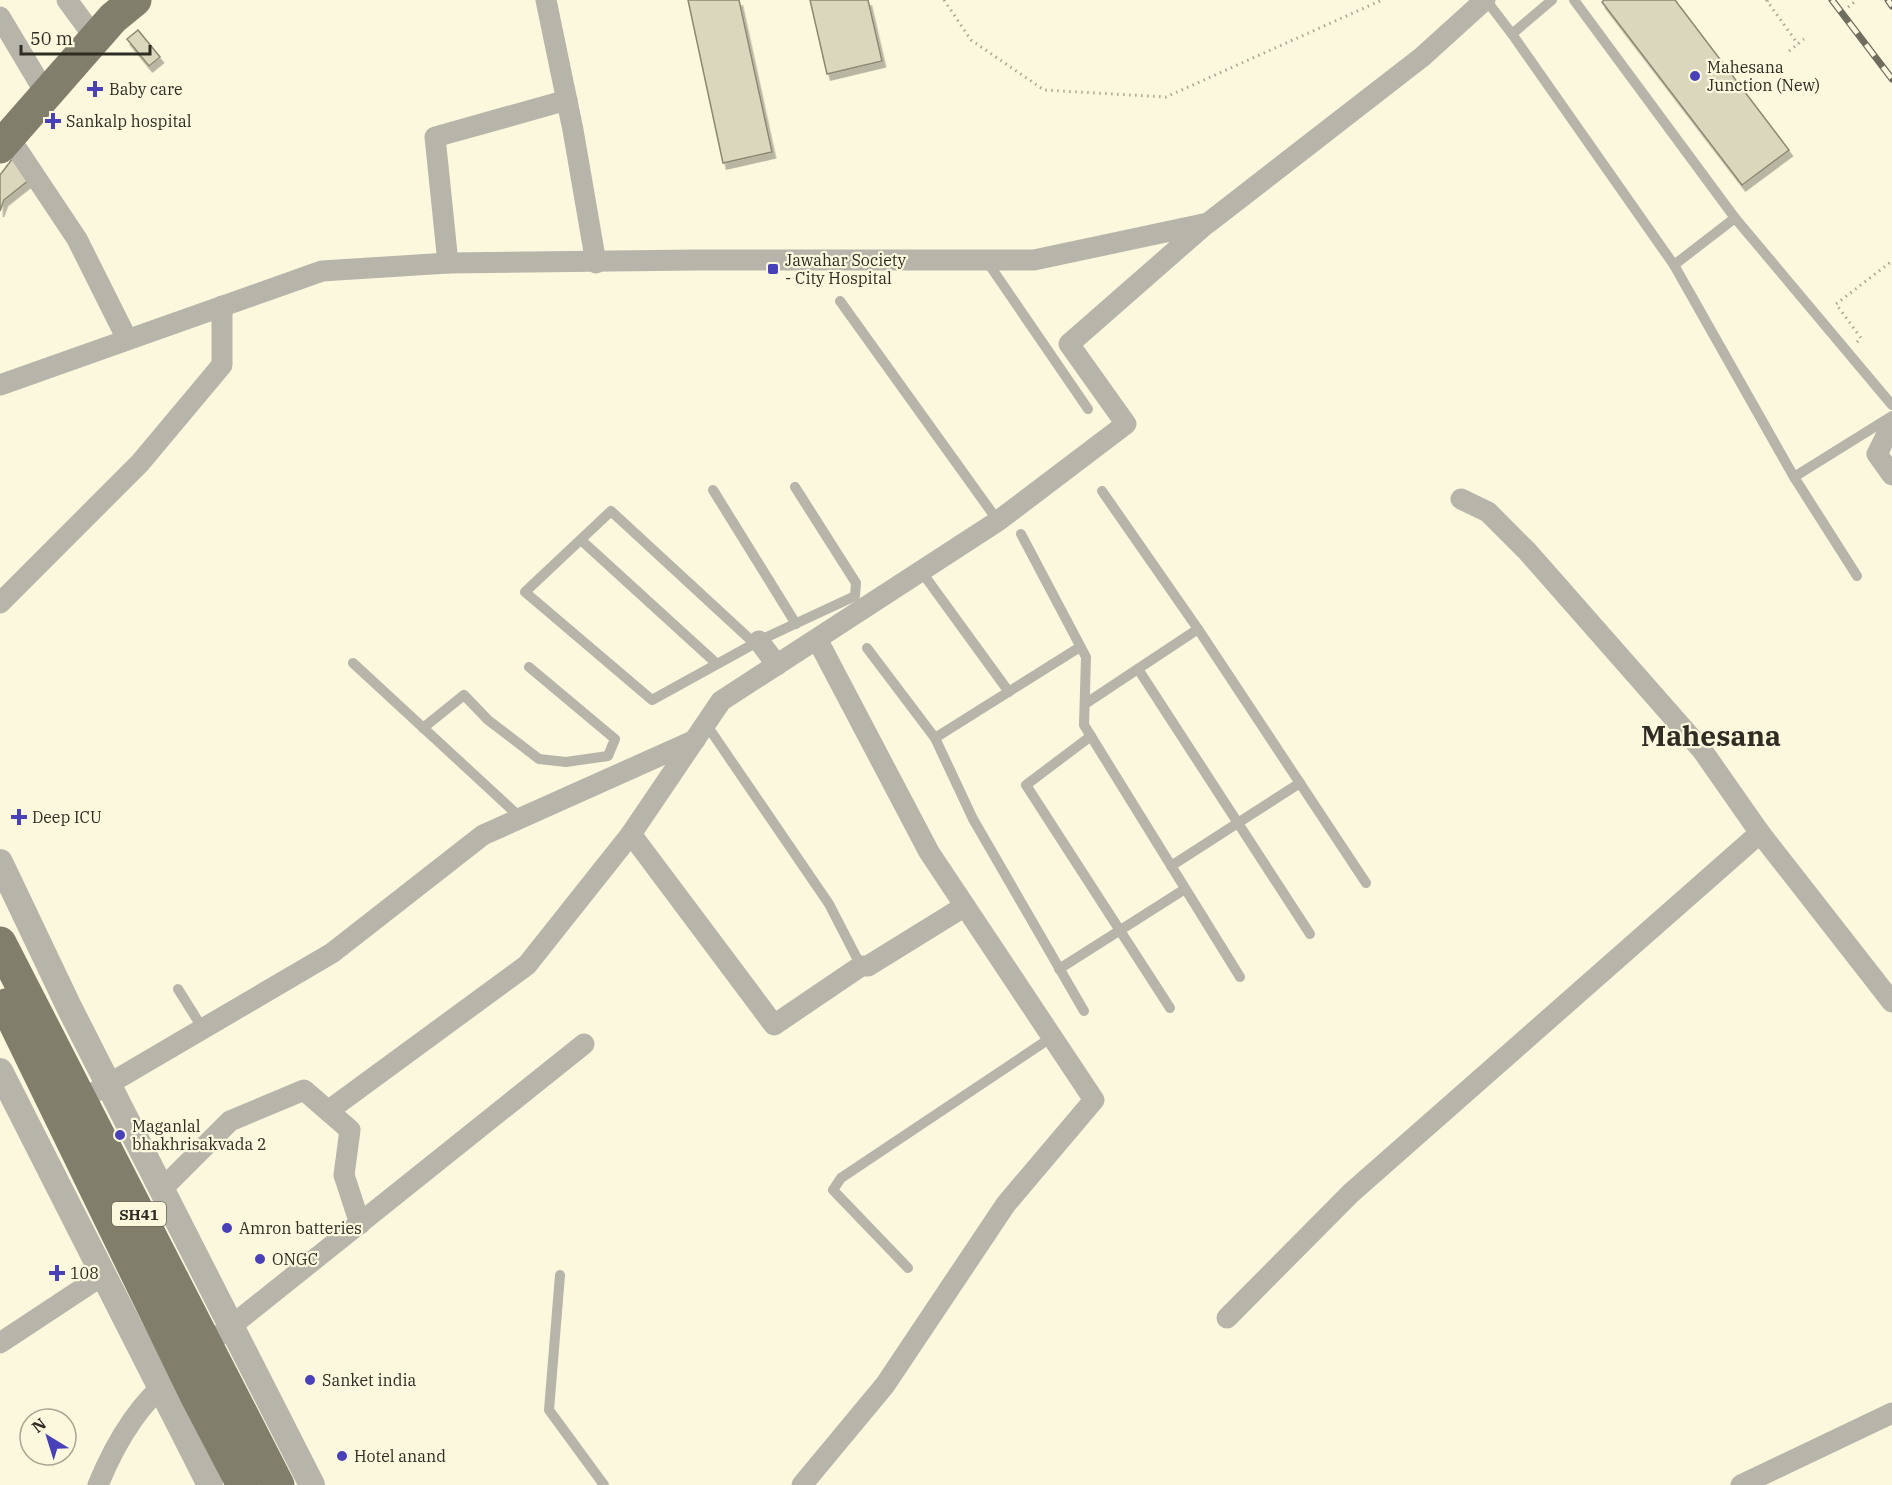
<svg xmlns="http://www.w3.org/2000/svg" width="1892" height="1485" font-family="'IBM Plex Serif',serif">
<defs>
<filter id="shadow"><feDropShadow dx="3.5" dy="6" stdDeviation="0" flood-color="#0004"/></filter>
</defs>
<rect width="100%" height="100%" fill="#fbf8de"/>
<g fill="#dad7bd" stroke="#8c8972" stroke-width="1.5" filter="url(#shadow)">
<polygon points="688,0 739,0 772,152 723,163"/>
<polygon points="810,0 868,0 882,61 827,74"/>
<polygon points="1604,0 1675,0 1789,150 1742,185 1602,2"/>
<polygon points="138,30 160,57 149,66 127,39"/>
<polygon points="13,158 29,180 4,200 0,211 0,175"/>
</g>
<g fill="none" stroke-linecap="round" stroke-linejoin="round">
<g stroke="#aaa894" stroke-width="3" stroke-dasharray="1.5 4.5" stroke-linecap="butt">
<polyline points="944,0 971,40 1044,90 1166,97 1382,0"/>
<polyline points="1768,0 1767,1 1798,44"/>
<polyline points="1848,7 1857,0"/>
<polyline points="1789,51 1804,39"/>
<polyline points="1857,342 1861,338 1836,304 1892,261"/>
</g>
<g stroke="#b7b5aa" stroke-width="10">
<polyline points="1486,0 1512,34"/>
<polyline points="1552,0 1512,34 1674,265 1794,477 1857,576"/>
<polyline points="1574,0 1735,218 1892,405"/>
<polyline points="986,260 1088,409"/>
<polyline points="1674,265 1735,218"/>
<polyline points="840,301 998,521"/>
<polyline points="1794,477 1892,416"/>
<polyline points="713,490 796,624"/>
<polyline points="1102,491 1198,629"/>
<polyline points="1021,534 1086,657 1084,725 1240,977"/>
<polyline points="581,540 717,664"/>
<polyline points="921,571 1009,692"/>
<polyline points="759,641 652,700 525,592 611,511 754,643 855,596 856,583 795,487"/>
<polyline points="1080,647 935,738 973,819 1084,1011"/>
<polyline points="867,648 935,738"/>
<polyline points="353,663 521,818"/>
<polyline points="1138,669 1310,934"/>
<polyline points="1085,704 1198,629 1366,883"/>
<polyline points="706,724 829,904 861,966"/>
<polyline points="423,728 464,695 488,720 539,759 566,762 608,756 615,739 529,667"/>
<polyline points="1091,736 1026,785 1170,1008"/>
<polyline points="1171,866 1300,783"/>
<polyline points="1059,969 1185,889"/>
<polyline points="178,989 203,1029"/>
<polyline points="908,1268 833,1190 841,1178 1052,1037"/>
<polyline points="560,1275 549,1410 604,1485"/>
</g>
<g stroke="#b7b5aa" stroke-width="21">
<polyline points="67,0 95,38"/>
<polyline points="546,0 573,130 596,263"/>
<polyline points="0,17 46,94"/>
<polyline points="9,137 77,239 127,339"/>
<polyline points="448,263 435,137 567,100"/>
<polyline points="0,385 322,271 448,263 696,260 1034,260 1208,223 1422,57 1485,0"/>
<polyline points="1892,424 1877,454 1892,475"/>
<polyline points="1461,499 1488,512 1527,551 1702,750 1760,833 1892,1002"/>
<polyline points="0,603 140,463 222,365 222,306"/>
<polyline points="759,641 777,665"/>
<polyline points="631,834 774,1025 861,966 868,966 965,906"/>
<polyline points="95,1092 332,953 483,835 695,740"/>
<polyline points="328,1111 527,965 631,834 721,701 998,521 1126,424 1069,344 1206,224"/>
<polyline points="162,1189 230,1121 304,1090 350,1130 344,1175 360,1224"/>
<polyline points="1227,1318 1351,1193 1760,833"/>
<polyline points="220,1335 584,1044"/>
<polyline points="0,1343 103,1275"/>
<path d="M98,1485c16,-39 40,-81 74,-107"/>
<polyline points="802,1485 885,1385 1006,1204 1094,1100 929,852 817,639"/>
<polyline points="1741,1485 1892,1413"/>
</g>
<g stroke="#b7b5aa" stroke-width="26">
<polyline points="0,862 70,1009 312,1485"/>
<polyline points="0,1071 210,1485"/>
</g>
<g stroke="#817f6b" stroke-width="33">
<polyline points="0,147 113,18 135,0"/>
<polyline points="0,943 278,1485"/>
<polyline points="6,1005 196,1395 243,1485"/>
</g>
<g stroke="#6f6d5e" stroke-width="7">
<g id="rail">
<polyline points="1832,0 1892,79"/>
<polyline points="1888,0 1892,6"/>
</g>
</g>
<use href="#rail" stroke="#fbf8de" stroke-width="4.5" stroke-dasharray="14" stroke-linecap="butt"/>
</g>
<g fill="#4841b7" stroke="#fbf8de" stroke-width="2">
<circle cx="1695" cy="76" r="6"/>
<path d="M92 80h6v6h6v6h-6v6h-6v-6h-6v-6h6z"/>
<path d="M50 112h6v6h6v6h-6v6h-6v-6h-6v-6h6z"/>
<rect x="767" y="263" width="12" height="12" rx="3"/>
<path d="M16 808h6v6h6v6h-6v6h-6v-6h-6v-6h6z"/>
<circle cx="120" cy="1135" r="6"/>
<circle cx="227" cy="1228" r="6"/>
<circle cx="260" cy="1259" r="6"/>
<path d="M54 1264h6v6h6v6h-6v6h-6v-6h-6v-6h6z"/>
<circle cx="310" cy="1380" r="6"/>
<circle cx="342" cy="1456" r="6"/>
</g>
<g text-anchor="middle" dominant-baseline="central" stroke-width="4.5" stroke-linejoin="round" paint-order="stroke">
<rect fill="#fbf8de" stroke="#6c695b" stroke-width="1.5" x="112" y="1202" width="54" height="24" rx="4.5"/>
<g font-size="15" font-weight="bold" fill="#2e2c23">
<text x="139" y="1214">SH41</text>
</g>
<g font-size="16" fill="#2e2c23" stroke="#fbf8de" text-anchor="start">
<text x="1707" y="67">Mahesana<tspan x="1707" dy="18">Junction (New)</tspan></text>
<text x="109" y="89">Baby care</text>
<text x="66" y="121">Sankalp hospital</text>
<text x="785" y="260">Jawahar Society<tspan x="785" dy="18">- City Hospital</tspan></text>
<text x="32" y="817">Deep ICU</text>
<text x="132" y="1126">Maganlal<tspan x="132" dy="18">bhakhrisakvada 2</tspan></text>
<text x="239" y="1228">Amron batteries</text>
<text x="272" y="1259">ONGC</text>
<text x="70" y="1273">108</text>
<text x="322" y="1380">Sanket india</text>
<text x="354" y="1456">Hotel anand</text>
</g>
<g font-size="28" font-weight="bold" fill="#2e2c23" stroke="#fbf8de">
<text x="1711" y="735">Mahesana</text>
</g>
</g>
<g transform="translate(48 1437) rotate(322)"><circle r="28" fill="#fbf8de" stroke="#a9a693" stroke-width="1.5"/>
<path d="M0-4.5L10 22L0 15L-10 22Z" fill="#4841b7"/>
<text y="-9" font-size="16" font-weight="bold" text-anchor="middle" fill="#2e2c23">N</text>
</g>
<path d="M21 45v9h129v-9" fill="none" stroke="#2e2c23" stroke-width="3"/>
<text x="30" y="45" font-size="18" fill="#2e2c23" stroke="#fbf8de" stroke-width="4.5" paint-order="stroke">50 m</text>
</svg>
